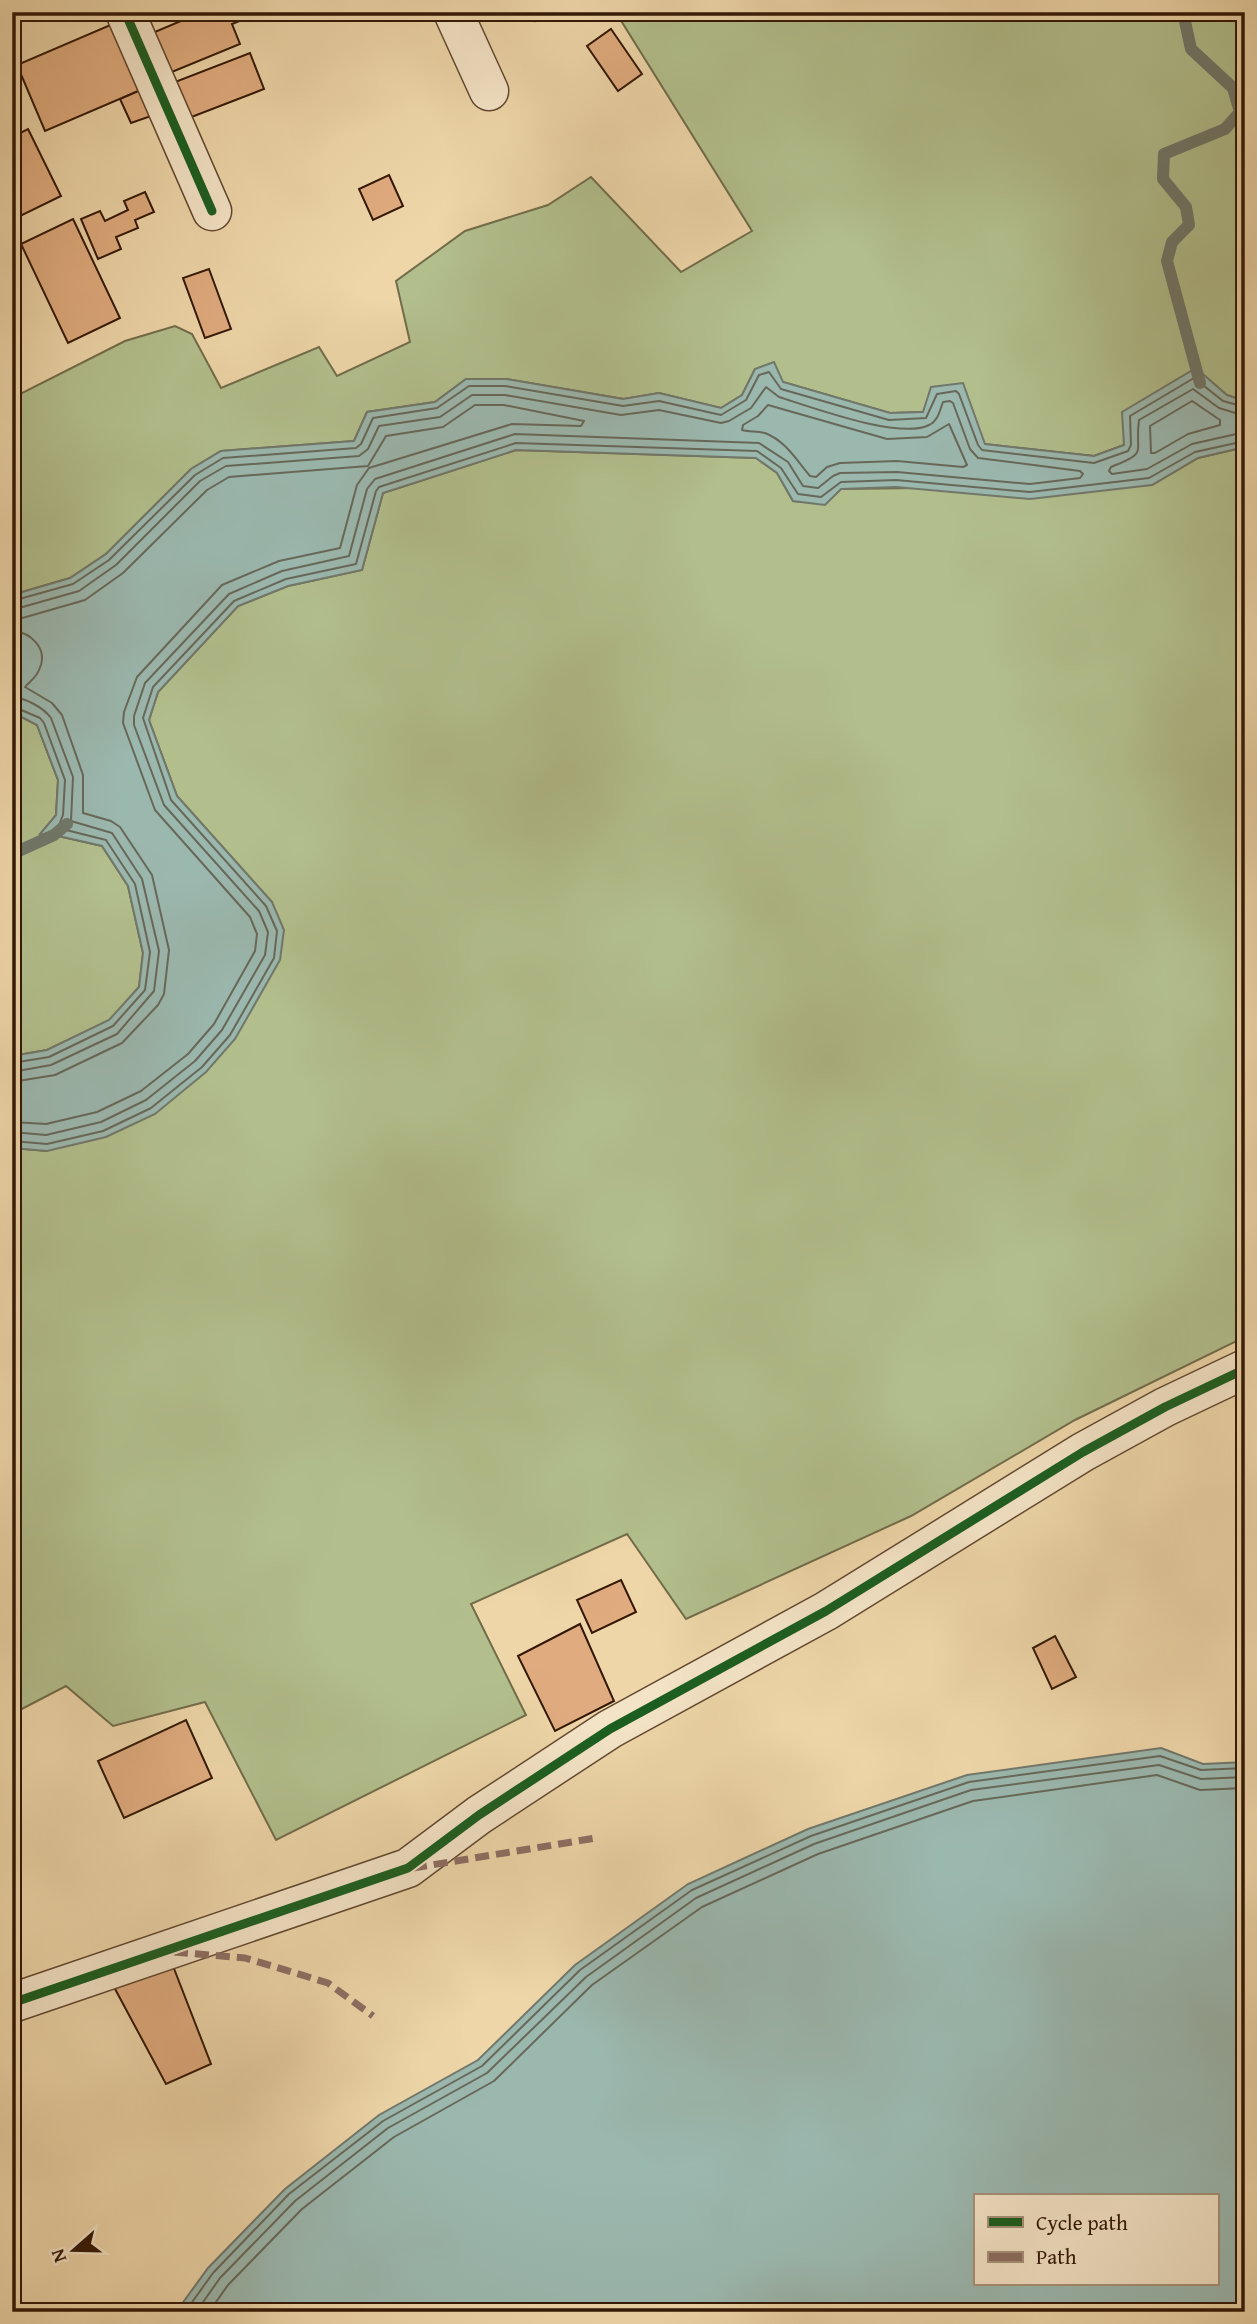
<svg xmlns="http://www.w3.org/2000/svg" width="1257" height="2324" font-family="'Gentium Book Plus',serif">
<rect width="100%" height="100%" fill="#eed6a9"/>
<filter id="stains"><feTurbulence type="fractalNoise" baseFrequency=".00286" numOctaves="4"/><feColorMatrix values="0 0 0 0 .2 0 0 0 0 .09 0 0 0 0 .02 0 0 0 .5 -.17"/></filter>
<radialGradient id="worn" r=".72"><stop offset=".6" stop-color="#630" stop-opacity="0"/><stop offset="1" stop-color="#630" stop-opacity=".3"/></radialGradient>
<g fill="#b2bf8d" stroke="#726c4a" stroke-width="2">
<polygon points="630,12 1245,12 1245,401 1227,395 1124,445 1094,456 985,444 923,412 890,413 783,382 755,369 742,395 721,408 659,393 624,399 506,379 466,379 435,402 367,412 354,441 221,451 191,469 106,554 70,578 12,595 12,398 125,341 175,326 192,334 221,388 319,347 337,376 410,342 396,281 465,231 548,205 591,177 681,272 752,231 620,19"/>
<polygon points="1245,447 1245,1337 1075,1420 911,1516 686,1619 627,1534 471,1604 526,1715 276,1840 205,1702 113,1726 66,1686 12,1714 12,1148 47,1151 272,902 177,796 149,720 158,692 238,606 288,586 362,570 383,493 516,450 756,458 777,473 793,501 825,504 841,489 1152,485 1198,458"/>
<polygon points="12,712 37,725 58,780 56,815 41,834 54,835 102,846 128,886 143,953 139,987 110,1020 47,1050 12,1056"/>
</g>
<g fill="#9bb8af" stroke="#71786b" stroke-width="2" fill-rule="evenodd">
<polygon points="774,362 783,382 890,413 923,412 931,387 963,383 985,444 1094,456 1124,445 1122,412 1196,368 1227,395 1245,401 1245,447 1198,458 1152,485 1030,499 896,487 841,489 825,505 793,501 777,473 756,458 516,450 383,493 362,570 288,586 238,606 158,692 149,720 177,796 272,902 284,930 280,960 235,1039 206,1072 155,1114 106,1137 47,1151 12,1148 12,1056 47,1050 109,1020 139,987 143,953 128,886 102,846 54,835 40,834 56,815 58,780 37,725 12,712 12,661 17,659 12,655 12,595 70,578 106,554 191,469 221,451 354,441 367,412 435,402 466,379 506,379 623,399 659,393 721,408 742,395 755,369"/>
<path d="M1161,1748l42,16 42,-2v550h-1069l32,-44 77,-79 94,-74 99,-55 97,-95 113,-81 120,-55 159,-54zM975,2196h242v88h-242z"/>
</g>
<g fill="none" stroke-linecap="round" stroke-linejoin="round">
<g stroke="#67685a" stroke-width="2">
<polygon points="1192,401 1220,420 1220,425 1188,434 1155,453 1151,453 1150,426"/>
<path d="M768,405l119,34 40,-2 22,-13 18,41 -4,2 -66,-6 -57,2 -13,4 -11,10 -6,-1c-13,-15 -24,-35 -45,-43 -8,-2 -16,-1 -23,-3l1,-5 15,-9z"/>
<path d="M1245,416l-26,-8 -26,-19 -54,31c-5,33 11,32 -28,47l-2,4 3,3 35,-5 45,-25 53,-12"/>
<polyline points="12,601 73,584 109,560 195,475 223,458 356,448 361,444 373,418 437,408 469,386 505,386 623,406 659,401 721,415 746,400 759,375 769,372 781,389 889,420 926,418 937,394 956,391 959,394 978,445 982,450 1094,463 1128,451 1131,445 1130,416 1194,378 1223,401 1245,407"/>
<path d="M12,610l67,-19 37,-26 84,-84 26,-15 133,-10 9,-7 11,-23 61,-9 32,-22h33l116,20 38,-5 62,13 8,-2 22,-13 15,-21 13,10c32,10 121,43 150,28 9,-4 11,-15 14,-23l7,-1 3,2 17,46 8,9 102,13 3,3 -3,4 -50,6 -133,-12 -57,1 -7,3 -15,12 -15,-2 -15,-24 -29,-19 -244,-9 -140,45 -8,10 -18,67 -67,15 -53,23 -84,89 -11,33v9l30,80 95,106 9,21 -3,23 -43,75 -27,31 -49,39 -45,22 -55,13 -34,-3"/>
<polyline points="12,621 85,600 123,573 207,490 229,477 368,466 386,436 443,427 475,405 504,405 584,421 581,426 512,424 369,468 357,485 340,548 279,561 222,585 137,677 124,712 123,723 155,810 250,917 257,934 255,951 214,1024 188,1054 141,1091 97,1112 46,1124 12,1122"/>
<path d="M12,631c20,1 37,19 27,39 -3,8 -10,12 -14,17l27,16 10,12 21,60v38l28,8 9,6 32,48 17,75 -5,44 -6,11 -36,38 -67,32 -43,7"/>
<path d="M12,697c13,1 31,10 39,21l22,59 -2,44 41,12 30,46 17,72 -5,40 -37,43 -66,31 -39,7"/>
<polyline points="12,706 40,718 44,723 65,780 63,815 58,828 106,840 135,884 150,952 145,990 113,1026 49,1057 12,1063"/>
<polyline points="12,1141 47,1144 103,1131 151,1108 202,1067 230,1035 274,958 277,931 266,906 171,800 143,718 153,687 234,601 286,579 356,564 376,491 379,487 516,443 757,451 781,468 798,494 821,497 841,482 896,480 1030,492 1149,478 1195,452 1245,441"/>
<polyline points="185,2312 213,2273 289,2194 383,2121 482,2066 580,1970 692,1890 811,1836 969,1782 1160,1756 1201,1770 1245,1768"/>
<polyline points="196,2312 220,2278 295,2201 388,2128 487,2073 586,1977 696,1898 814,1844 971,1790 1159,1765 1201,1779 1245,1777"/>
<polyline points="209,2312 228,2285 302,2209 394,2137 494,2081 592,1985 702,1907 818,1854 973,1801 1157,1775 1200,1790 1245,1788"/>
</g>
<g stroke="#71786b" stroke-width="12">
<polyline points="1183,12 1191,49 1233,88 1240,112 1225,129 1164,154 1163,179 1186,207 1189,225 1172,242 1167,261 1200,383"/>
<polyline points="12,854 54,835 67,824"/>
</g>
</g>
<g fill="#e0ac7f" stroke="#331806" stroke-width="2">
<polygon points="202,12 245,12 247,18 232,24 240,44 167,74 150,34"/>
<polygon points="528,12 547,12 535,21"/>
<polygon points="115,23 143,89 45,131 17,65"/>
<polygon points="611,29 642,74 618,91 587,46"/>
<polygon points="250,53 264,89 189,118 175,82"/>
<polygon points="143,89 154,115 131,123 120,99"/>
<polygon points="12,110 20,128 12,132"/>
<polygon points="28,129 61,196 12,220 12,137"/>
<polygon points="389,175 403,206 373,220 359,189"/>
<polygon points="145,192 154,212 135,220 138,228 116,237 121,249 98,259 81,219 100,211 105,221 128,210 124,201"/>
<polygon points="73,219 120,318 68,343 21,244"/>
<polygon points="209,269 231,329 205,338 183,278"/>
<polygon points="621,1580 636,1612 592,1633 577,1600"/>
<polygon points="580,1624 614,1701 555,1731 518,1656"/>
<polygon points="1055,1636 1076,1677 1052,1689 1033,1648"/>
<polygon points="186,1720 212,1778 124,1818 98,1761"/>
<polygon points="173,1966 211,2064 166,2084 114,1987"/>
</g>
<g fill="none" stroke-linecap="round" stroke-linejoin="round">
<g stroke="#62482f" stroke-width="41">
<g id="minor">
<polyline points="125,12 212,211"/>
<polyline points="453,12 489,91"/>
<polyline points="12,2003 408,1868 479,1815 610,1729 826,1611 1083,1452 1165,1407 1245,1369"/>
</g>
</g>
<use href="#minor" stroke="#f4e4c7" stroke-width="38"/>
<g stroke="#8d6e63" stroke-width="7" stroke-dasharray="14 7" stroke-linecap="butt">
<polyline points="413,1868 596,1838"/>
<polyline points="174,1952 245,1958 292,1972 328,1983 373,2016"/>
</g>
<g stroke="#f4e4c7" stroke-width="13">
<g id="cycleway">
<polyline points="125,12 212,211"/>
<polyline points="12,2003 408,1868 479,1815 610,1729 826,1611 1083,1452 1165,1407 1245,1369"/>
</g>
</g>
<use href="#cycleway" stroke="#1b5e20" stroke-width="9"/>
</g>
<rect width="1257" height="2324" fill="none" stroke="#eed6a9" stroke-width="42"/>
<rect x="14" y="14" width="1229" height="2296" fill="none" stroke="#331806" stroke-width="3.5"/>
<rect x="21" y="21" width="1215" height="2282" fill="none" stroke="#331806" stroke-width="2"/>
<rect x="974" y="2194" width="245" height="91" fill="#f4e4c7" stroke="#a7927a" stroke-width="2"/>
<rect x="988" y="2217" width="35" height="10" fill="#1b5e20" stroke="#a7927a" stroke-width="2"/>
<text x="1036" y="2230" font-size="21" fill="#331806">Cycle path</text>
<rect x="988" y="2252" width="35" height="10" fill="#8d6e63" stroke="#a7927a" stroke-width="2"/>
<text x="1036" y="2264" font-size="21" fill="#331806">Path</text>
<g transform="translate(74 2250) rotate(250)" stroke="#f4e4c7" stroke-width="5" paint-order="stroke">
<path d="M0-5L12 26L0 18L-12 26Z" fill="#331806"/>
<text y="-10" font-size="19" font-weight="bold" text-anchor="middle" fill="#331806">N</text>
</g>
<rect width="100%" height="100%" filter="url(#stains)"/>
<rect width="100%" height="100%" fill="url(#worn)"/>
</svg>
